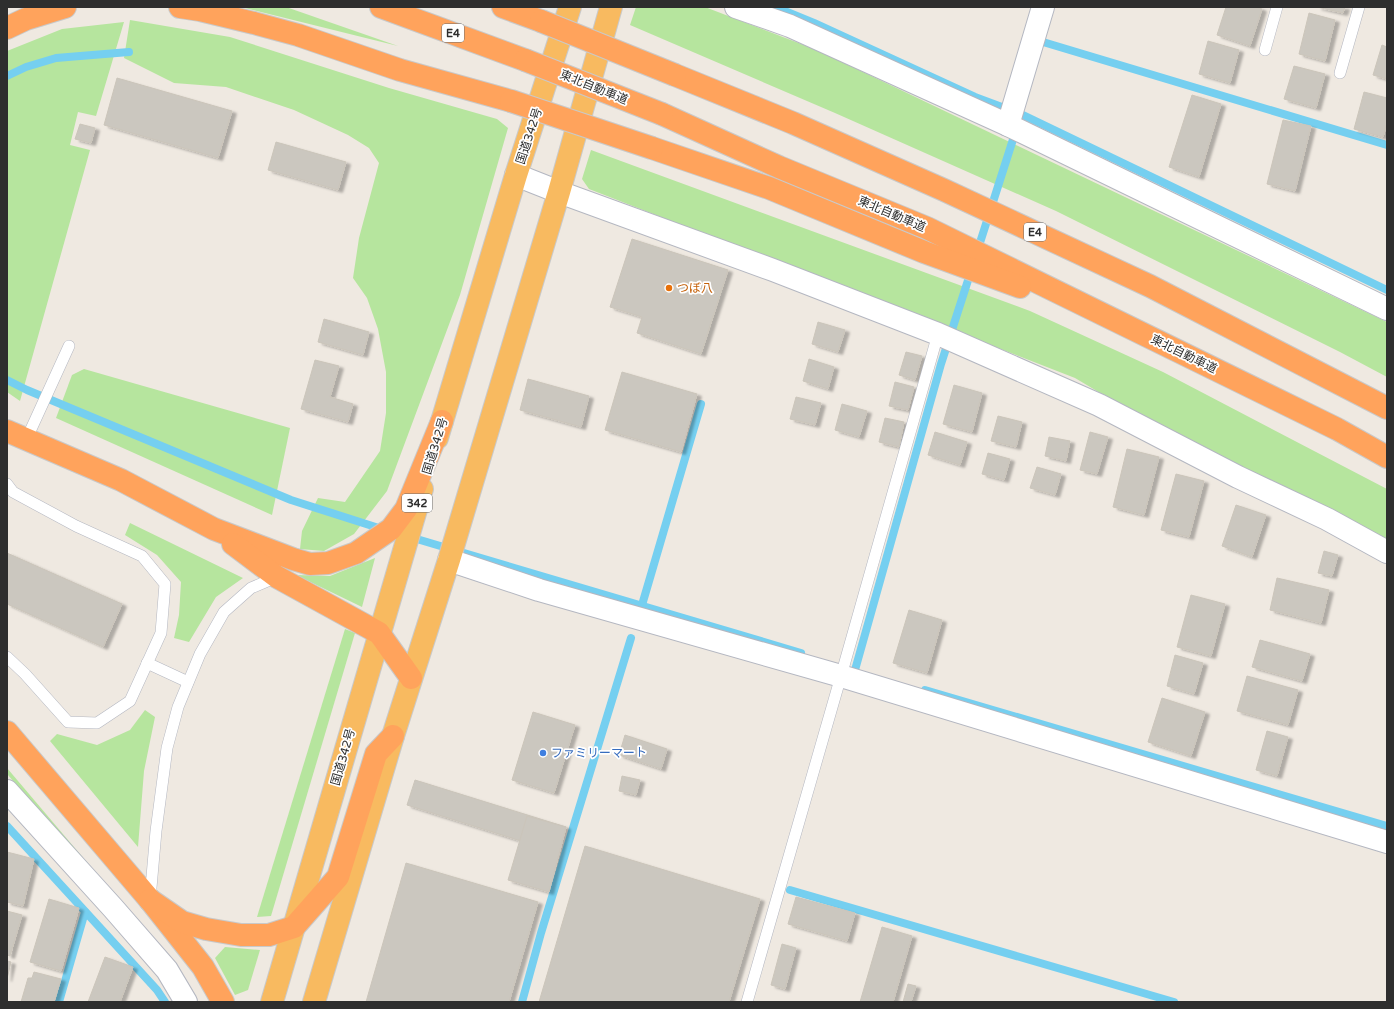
<svg xmlns="http://www.w3.org/2000/svg" width="1394" height="1009" font-family="'Varela Round','Noto Sans JP',sans-serif">
<defs>
<filter id="shadow"><feDropShadow dx="4.5" dy="2.5" stdDeviation="1" flood-color="#0004"/></filter>
</defs>
<rect width="100%" height="100%" fill="#efe9e1"/>
<g fill="#b6e59e">
<polygon points="241,7 286,7 398,46 261,12"/>
<polygon points="636,7 705,7 817,50 1387,322 1387,377 1340,352 1056,211 835,113 630,25"/>
<polygon points="130,20 230,37 389,88 497,119 508,128 460,295 387,491 354,534 324,551 300,549 302,531 318,498 345,502 380,451 386,413 386,372 378,329 367,298 353,278 359,238 379,163 369,148 348,135 294,110 226,87 174,83 124,58"/>
<polygon points="124,22 96,116 78,112 70,145 90,150 20,401 7,392 7,51 62,29"/>
<polygon points="591,150 1030,311 1163,372 1387,489 1387,542 1159,428 1075,378 589,189 582,179"/>
<polygon points="84,369 290,428 272,515 56,418 72,375"/>
<polygon points="130,523 243,578 216,597 189,642 174,638 179,615 181,582 157,555 125,535"/>
<polygon points="375,558 362,607 296,575 330,576"/>
<polygon points="345,629 355,633 271,916 257,917"/>
<polygon points="145,710 155,717 144,771 138,847 50,741 57,734 97,745 130,730"/>
<polygon points="7,768 107,886 7,774"/>
<polygon points="225,947 260,950 248,990 235,995 215,958"/>
</g>
<g fill="none" stroke-linecap="round" stroke-linejoin="round">
<g stroke="#75cff0" stroke-width="8">
<polyline points="775,7 814,23 975,97 1021,114 1387,290"/>
<polyline points="1043,42 1387,145"/>
<polyline points="7,76 26,67 56,58 129,52"/>
<polyline points="977,252 1016,130"/>
<polyline points="7,380 27,390 291,500 385,530"/>
<polyline points="410,537 801,653"/>
<polyline points="642,605 701,404"/>
<polyline points="855,670 941,364 971,271"/>
<polyline points="925,690 1387,826"/>
<polyline points="7,826 157,990 165,1002"/>
<polyline points="790,890 1174,1002"/>
<polyline points="59,1002 85,912"/>
<polyline points="522,1002 541,933 631,638"/>
</g>
</g>
<g fill="#cbc7bf" stroke="#cbc5ba" filter="url(#shadow)">
<polygon points="1226,7 1257,7 1262,9 1250,46 1217,35"/>
<polygon points="1317,7 1345,7 1343,13"/>
<polygon points="1309,13 1335,20 1325,61 1299,54"/>
<polygon points="1208,41 1239,50 1230,83 1199,74"/>
<polygon points="1382,45 1387,47 1387,79 1373,75"/>
<polygon points="1294,66 1325,74 1316,108 1284,99"/>
<polygon points="117,78 232,111 218,158 104,125"/>
<polygon points="1364,92 1387,98 1387,123 1383,137 1354,129"/>
<polygon points="1192,95 1221,104 1199,177 1169,167"/>
<polygon points="1283,120 1311,126 1295,191 1267,184"/>
<polygon points="80,124 95,128 91,143 75,139"/>
<polygon points="276,142 346,162 338,190 268,170"/>
<polygon points="632,239 728,270 701,354 637,333 642,317 610,307"/>
<polygon points="324,319 369,332 363,355 318,342"/>
<polygon points="818,322 845,330 838,352 812,344"/>
<polygon points="906,352 922,356 915,380 899,375"/>
<polygon points="809,359 834,367 828,389 803,381"/>
<polygon points="315,360 339,366 330,397 353,404 348,422 301,409"/>
<polygon points="622,372 697,394 681,452 605,430"/>
<polygon points="528,379 589,396 581,427 520,410"/>
<polygon points="895,382 914,387 908,410 889,406"/>
<polygon points="954,385 982,393 972,432 943,424"/>
<polygon points="796,397 821,403 815,425 790,419"/>
<polygon points="842,404 867,411 859,437 835,430"/>
<polygon points="998,416 1022,422 1016,447 991,441"/>
<polygon points="885,418 904,422 899,447 879,442"/>
<polygon points="935,432 967,442 960,465 928,455"/>
<polygon points="1090,432 1108,437 1097,474 1080,470"/>
<polygon points="1049,437 1070,441 1066,461 1045,456"/>
<polygon points="1127,449 1159,457 1144,515 1113,507"/>
<polygon points="988,453 1010,459 1004,480 982,474"/>
<polygon points="1037,467 1061,474 1055,495 1030,488"/>
<polygon points="1176,474 1204,481 1189,537 1161,530"/>
<polygon points="1236,505 1266,515 1252,557 1222,546"/>
<polygon points="1324,551 1338,555 1332,576 1318,573"/>
<polygon points="7,553 122,604 103,647 7,604"/>
<polygon points="1277,578 1329,590 1321,623 1270,610"/>
<polygon points="1191,595 1225,604 1211,656 1177,647"/>
<polygon points="909,610 942,620 927,673 893,663"/>
<polygon points="1260,640 1310,654 1302,681 1252,667"/>
<polygon points="1175,655 1203,663 1194,694 1167,686"/>
<polygon points="1247,676 1298,690 1288,725 1237,711"/>
<polygon points="1162,698 1205,712 1191,756 1148,742"/>
<polygon points="533,712 575,725 554,793 512,780"/>
<polygon points="1267,731 1288,737 1277,776 1256,770"/>
<polygon points="625,735 667,749 661,769 619,755"/>
<polygon points="622,776 640,780 636,795 619,791"/>
<polygon points="415,780 566,827 559,853 407,805"/>
<polygon points="527,816 566,827 549,892 508,880"/>
<polygon points="585,846 760,899 729,1002 539,1002"/>
<polygon points="7,852 34,859 23,906 7,902"/>
<polygon points="406,863 538,902 509,1002 366,1002"/>
<polygon points="796,897 855,913 847,941 788,924"/>
<polygon points="49,899 79,908 61,971 30,962"/>
<polygon points="7,911 22,915 10,956 7,955"/>
<polygon points="882,927 912,936 893,1002 860,1002"/>
<polygon points="782,944 796,948 785,989 771,985"/>
<polygon points="105,957 133,967 120,1002 88,1002"/>
<polygon points="7,961 11,962 7,979"/>
<polygon points="34,972 61,979 54,1002 21,1002 28,978 32,978"/>
<polygon points="908,984 916,986 911,1002 903,1002"/>
</g>
<g fill="none" stroke-linecap="round" stroke-linejoin="round">
<g stroke="#b4b7c1" stroke-width="12">
<g id="service">
<polyline points="1265,50 1277,7"/>
<polyline points="1340,73 1359,7"/>
<polyline points="27,438 69,346"/>
<polyline points="7,484 13,492 76,526 142,556 165,584 161,633 130,701 97,723 68,722 25,674 7,657"/>
<polyline points="147,663 188,682"/>
<polyline points="150,899 156,831 167,748 178,707 200,654 224,612 251,588 277,577"/>
<polyline points="747,1002 841,676 938,334"/>
</g>
</g>
<g stroke="#b4b7c1" stroke-width="24">
<g id="minor">
<polyline points="1008,125 1043,7"/>
<polyline points="516,175 559,192 773,270 938,334 1099,405 1238,477 1327,519 1387,552"/>
<polyline points="449,560 539,590 841,676 1387,842"/>
<polyline points="7,791 113,908 167,970 186,1002"/>
</g>
</g>
<g stroke="#b4b7c1" stroke-width="24">
<polyline id="tertiary" points="736,7 790,26 1008,125 1387,309"/>
</g>
<g stroke="#c9c9c9" stroke-width="24">
<g id="trunk">
<polyline points="437,438 516,175 570,7"/>
<polyline points="272,1002 422,489"/>
<polyline points="314,1002 393,736 449,560 559,192 611,7"/>
</g>
</g>
<g stroke="#c9c9c9" stroke-width="24">
<g id="motorway">
<polyline points="180,7 200,10 254,23 298,35 400,70 511,101"/>
<polyline points="381,7 525,60"/>
<polyline points="503,7 541,21"/>
<polyline points="7,28 26,19 65,7"/>
<polyline points="675,75 793,123 944,190 1150,286 1387,408"/>
<polyline points="662,114 779,167 927,228 1337,429 1387,457"/>
<polyline points="652,148 769,188 924,252 1020,287"/>
<polyline points="7,431 121,480 214,529 293,559 310,564 328,563 356,553 391,529 406,509 442,421"/>
<polyline points="233,544 277,577 379,633 411,678"/>
<polyline points="7,732 150,900 203,967 223,1002"/>
<polyline points="150,900 182,922 206,929 241,935 269,935 294,927 338,877 376,754 393,736"/>
</g>
</g>
<use href="#service" stroke="#fff" stroke-width="11"/>
<use href="#minor" stroke="#fff" stroke-width="22"/>
<use href="#tertiary" stroke="#fff" stroke-width="22"/>
<use href="#trunk" stroke="#f8ba60" stroke-width="22"/>
<use href="#motorway" stroke="#ffa35c" stroke-width="22"/>
<g stroke="#c9c9c9" stroke-width="24" stroke-linecap="butt">
<g id="motorway-bridge">
<polyline points="541,21 675,75"/>
<polyline points="525,60 662,114"/>
<polyline points="511,101 652,148"/>
</g>
</g>
<use href="#motorway-bridge" stroke="#ffa35c" stroke-width="22"/>
</g>
<circle fill="#e8710a" stroke="#fff" stroke-width="1.5" cx="669" cy="288" r="4"/>
<circle fill="#3f7fe0" stroke="#fff" stroke-width="1.5" cx="543" cy="753" r="4"/>
<g text-anchor="middle" dominant-baseline="central" stroke-width="3.5" stroke-linejoin="round" paint-order="stroke">
<g fill="#fff" stroke="#6d6d6d" stroke-width="1">
<rect x="442" y="24" width="22" height="18" rx="3"/>
<rect x="1024" y="223" width="22" height="18" rx="3"/>
<rect x="402" y="494" width="30" height="18" rx="3"/>
</g>
<g font-size="11" font-weight="bold" fill="#2e2e2e">
<text x="453" y="33">E4</text>
<text x="1035" y="232">E4</text>
<text x="417" y="503">342</text>
</g>
<g font-size="12" fill="#2e2e2e" stroke="#fff">
<text transform="translate(594 87) rotate(22)">東北自動車道</text>
<text transform="translate(529 136) rotate(-72)">国道342号</text>
<text transform="translate(892 214) rotate(23)">東北自動車道</text>
<text transform="translate(1184 354) rotate(26)">東北自動車道</text>
<text transform="translate(435 446) rotate(-73)">国道342号</text>
<text transform="translate(343 757) rotate(-74)">国道342号</text>
</g>
<g font-size="12" fill="#c56008" stroke="#fff" text-anchor="start">
<text x="677" y="288">つぼ八</text>
</g>
<g font-size="12" fill="#366cbe" stroke="#fff" text-anchor="start">
<text x="551" y="753">ファミリーマート</text>
</g>
</g>
<rect width="1394" height="1009" fill="none" stroke="#2e2e2e" stroke-width="16"/>
</svg>
